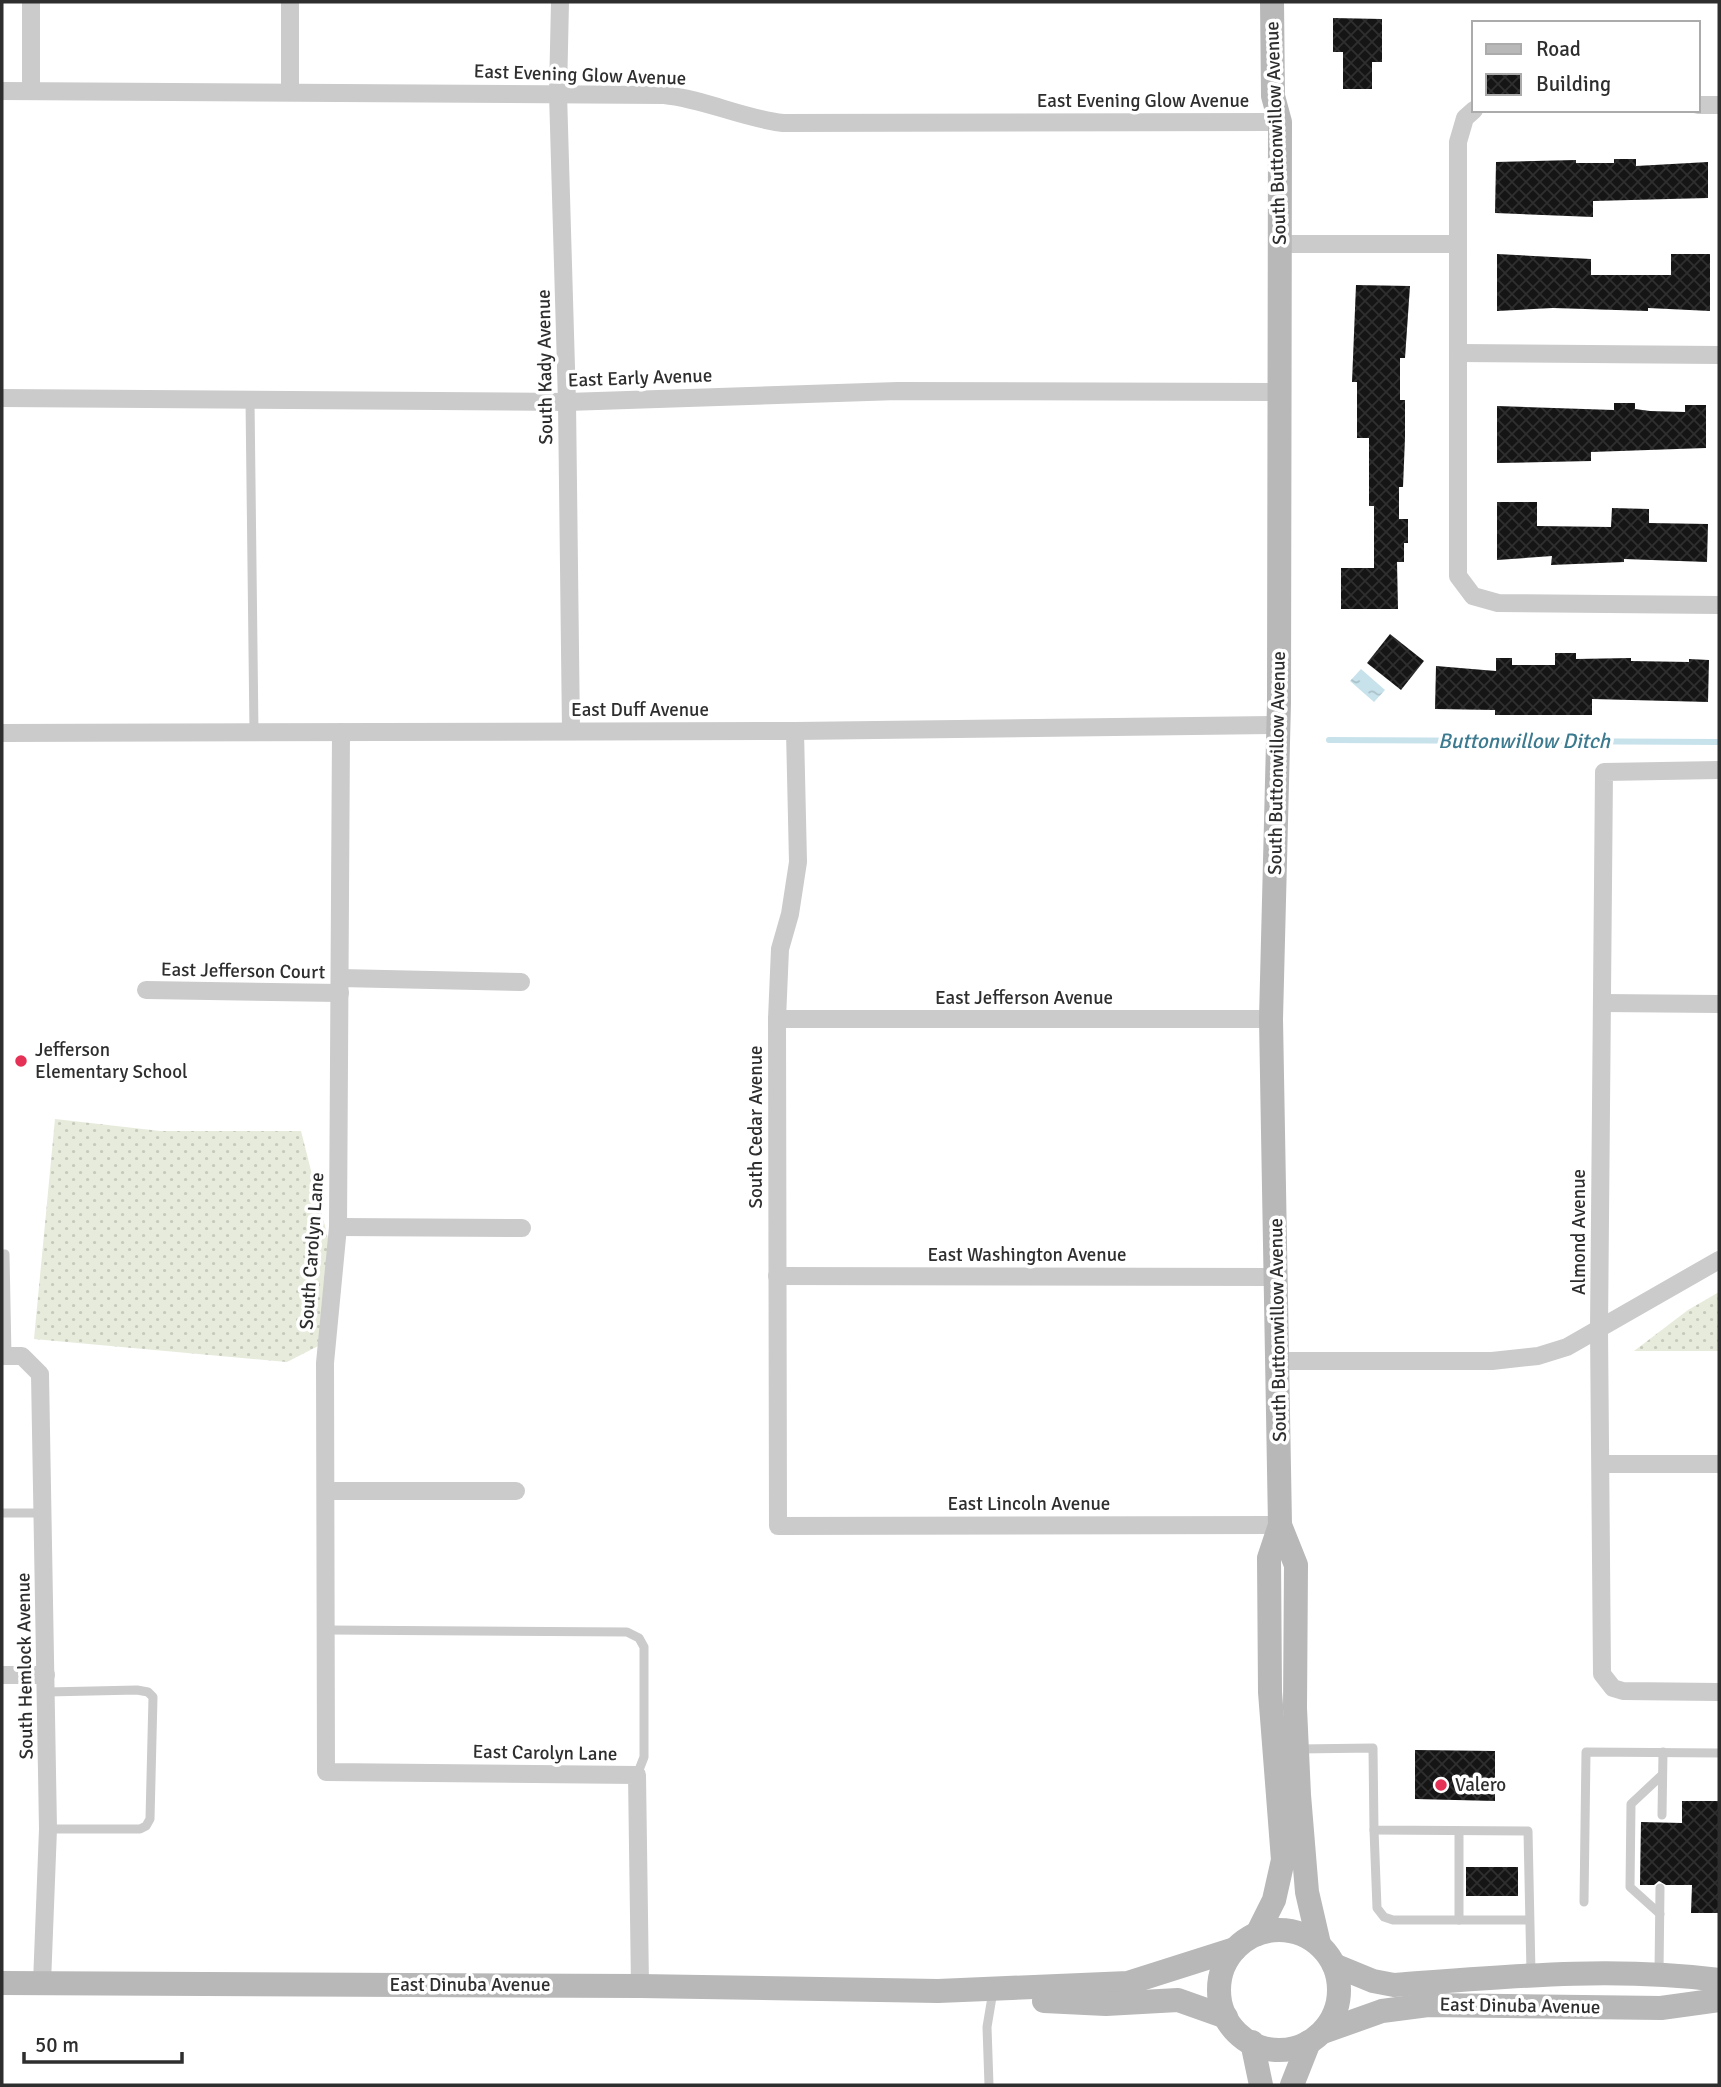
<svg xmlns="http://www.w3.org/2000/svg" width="1721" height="2087" font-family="Signika,sans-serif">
<defs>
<pattern id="grass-dots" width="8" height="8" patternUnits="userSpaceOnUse" patternTransform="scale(1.75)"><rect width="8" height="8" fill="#e6ebdb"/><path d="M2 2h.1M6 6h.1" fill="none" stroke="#c6cabc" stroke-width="1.8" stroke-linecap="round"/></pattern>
<pattern id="water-ripples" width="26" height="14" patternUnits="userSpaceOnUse" patternTransform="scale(1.75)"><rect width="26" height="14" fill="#c7e2eb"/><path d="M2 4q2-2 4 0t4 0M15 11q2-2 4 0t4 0" fill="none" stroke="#abc2ca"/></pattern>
<pattern id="building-cross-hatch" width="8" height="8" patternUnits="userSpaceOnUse" patternTransform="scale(1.75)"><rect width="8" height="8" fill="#151515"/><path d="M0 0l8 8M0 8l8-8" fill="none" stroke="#2f2f2f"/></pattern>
</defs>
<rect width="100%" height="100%" fill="#fff"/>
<g fill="url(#grass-dots)">
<polygon points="55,1119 160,1131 301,1131 337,1274 324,1343 287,1362 34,1339"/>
<polygon points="1719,1292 1719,1351 1634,1351 1688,1310"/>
</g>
<polygon fill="url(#water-ripples)" points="1361,669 1385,690 1374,702 1350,681"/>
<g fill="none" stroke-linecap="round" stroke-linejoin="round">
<polyline stroke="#c7e2eb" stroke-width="6" points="1329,740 1719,742"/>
</g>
<g fill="url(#building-cross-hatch)">
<polygon points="1333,18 1382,19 1382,62 1372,62 1372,89 1343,89 1343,52 1333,52"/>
<polygon points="1614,159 1636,159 1636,166 1708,162 1708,198 1593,201 1593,217 1495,213 1496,162 1576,160 1576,163 1614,163"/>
<polygon points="1497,254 1591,259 1591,275 1671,275 1671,254 1710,254 1710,311 1648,308 1648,311 1553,308 1497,311"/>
<polygon points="1356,285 1410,286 1405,358 1400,358 1400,400 1405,400 1405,438 1403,487 1399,487 1399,519 1408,519 1408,543 1404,543 1404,562 1397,562 1398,609 1341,609 1341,568 1374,568 1374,506 1369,506 1369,438 1357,438 1357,382 1352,382"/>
<polygon points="1614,403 1635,403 1635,409 1650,411 1685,412 1685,405 1706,405 1706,448 1591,452 1591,461 1497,463 1497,406 1614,410"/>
<polygon points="1497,502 1537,502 1537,526 1611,527 1612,508 1649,509 1649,523 1708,524 1707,562 1624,559 1624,562 1551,565 1552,556 1497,560"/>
<polygon points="1390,634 1424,661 1401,690 1367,663"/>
<polygon points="1555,653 1576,653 1576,659 1631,658 1631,661 1689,662 1689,659 1709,660 1708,702 1592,699 1592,715 1495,715 1495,710 1435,709 1436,666 1496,671 1496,658 1512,658 1512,665 1555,665"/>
<polygon points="1415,1750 1495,1751 1495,1801 1415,1799"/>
<polygon points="1682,1801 1719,1801 1719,1913 1691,1913 1692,1885 1666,1885 1659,1881 1654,1885 1640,1885 1641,1822 1682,1823"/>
<rect x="1466" y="1867" width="52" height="29"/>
</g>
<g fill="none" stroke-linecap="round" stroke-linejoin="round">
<g stroke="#cbcbcb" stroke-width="9">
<polyline points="250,400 254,732"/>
<polyline points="2,1254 5,1254 7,1356"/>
<polyline points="2,1513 43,1513"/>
<polyline points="328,1630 627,1632 639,1638 644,1647 644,1757 637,1775"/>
<polyline points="47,1692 137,1690 148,1692 153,1697 150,1819 146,1826 140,1829 48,1829"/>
<polyline points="1299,1749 1373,1748 1374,1830 1528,1831 1531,1973"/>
<polyline points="1662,1815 1663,1752"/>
<polyline points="1374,1830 1377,1908 1384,1917 1393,1920 1528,1920"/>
<polyline points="1459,1831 1459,1920"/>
<polyline points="1584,1902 1586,1752 1719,1753"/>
<polyline points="1660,1914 1630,1887 1631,1804 1662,1775"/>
<polyline points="1659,1972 1660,1888"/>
<polyline points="989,2085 987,2027 992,1997"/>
</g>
<g stroke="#cbcbcb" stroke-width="18">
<polyline points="31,2 31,91"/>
<polyline points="290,2 290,92"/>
<polyline points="560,2 558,93 567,402 571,731"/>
<path d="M2,91l662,4c41,4 77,23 119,28l497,-1"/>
<polyline points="1698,105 1719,105"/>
<polyline points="1474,110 1465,118 1458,142 1458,576 1473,596 1498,603 1719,605"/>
<polyline points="1280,244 1457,244"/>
<polyline points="1458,353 1719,355"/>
<polyline points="2,398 567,402 898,391 1280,392"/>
<polyline points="795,731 798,862 790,914 780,949 777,1019 778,1526 1280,1525"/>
<polyline points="341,732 338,1227 325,1363 326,1772 637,1775 640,1986"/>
<polyline points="2,733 795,731 1279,725"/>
<polyline points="1719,770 1604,772 1599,1329 1602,1674 1613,1688 1623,1691 1719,1692"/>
<polyline points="340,978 521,982"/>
<polyline points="146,990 340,993"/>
<polyline points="1602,1003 1719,1004"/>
<polyline points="777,1019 1271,1019"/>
<polyline points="338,1227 522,1228"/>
<polyline points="777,1276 1277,1277"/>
<polyline points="2,1356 22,1356 40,1374 48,1829 42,1983"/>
<polyline points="1279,1361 1492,1361 1538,1356 1567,1347 1719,1260"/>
<polyline points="1601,1464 1719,1464"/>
<polyline points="328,1491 516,1491"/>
<polyline points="2,1675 46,1675"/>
</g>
<g stroke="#b8b8b8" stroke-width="24">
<polyline points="1280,1525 1296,1565 1295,1708 1299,1795 1307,1892 1319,1944"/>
<circle cx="1279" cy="1990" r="60"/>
<polyline points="1257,1934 1274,1900 1283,1860 1270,1692 1269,1558 1280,1525 1271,1019 1279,703 1280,122 1273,96 1272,2"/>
<path d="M1334,1965l39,16 21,4c109,-8 216,-19 325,-5"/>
<polyline points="2,1983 640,1986 938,1991 1128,1983 1235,1949"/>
<polyline points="1044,2001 1106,2004 1178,2000 1226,2017"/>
<polyline points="1323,2032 1382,2011 1428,2005 1661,2008 1719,2000"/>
<polyline points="1252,2042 1261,2085"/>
<polyline points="1292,2085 1309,2042"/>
</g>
</g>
<g fill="#e43155" stroke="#fff" stroke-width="2.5">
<circle cx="21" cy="1061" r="7"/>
<circle cx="1441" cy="1785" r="7"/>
</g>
<g text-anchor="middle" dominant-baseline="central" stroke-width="7" stroke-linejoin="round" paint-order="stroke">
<g font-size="19" fill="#2e2e2e" stroke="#fff">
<text transform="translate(580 75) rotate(2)">East Evening Glow Avenue</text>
<text x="1143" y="101">East Evening Glow Avenue</text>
<text transform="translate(1276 133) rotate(-92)">South Buttonwillow Avenue</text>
<text transform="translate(545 367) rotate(-91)">South Kady Avenue</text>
<text transform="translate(640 378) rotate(-2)">East Early Avenue</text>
<text x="640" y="710">East Duff Avenue</text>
<text transform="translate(1277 763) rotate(-89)">South Buttonwillow Avenue</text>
<text transform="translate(243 971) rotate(1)">East Jefferson Court</text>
<text x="1024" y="998">East Jefferson Avenue</text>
<text transform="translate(756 1127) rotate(-90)">South Cedar Avenue</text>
<text transform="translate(1579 1232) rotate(-90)">Almond Avenue</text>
<text transform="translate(312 1251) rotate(-86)">South Carolyn Lane</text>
<text x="1027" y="1255">East Washington Avenue</text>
<text transform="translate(1278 1330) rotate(-91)">South Buttonwillow Avenue</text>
<text x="1029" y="1504">East Lincoln Avenue</text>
<text transform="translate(25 1666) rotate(-91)">South Hemlock Avenue</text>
<text transform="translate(545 1753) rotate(1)">East Carolyn Lane</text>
<text x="470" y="1985">East Dinuba Avenue</text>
<text transform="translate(1520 2006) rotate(1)">East Dinuba Avenue</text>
</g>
<g font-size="19" fill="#2e2e2e" stroke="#fff" text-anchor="start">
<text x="35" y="1050">Jefferson<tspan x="35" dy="22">Elementary School</tspan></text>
<text x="1455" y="1785">Valero</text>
</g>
<g font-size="21" font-style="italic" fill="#3c7a8f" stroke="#fff">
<text x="1524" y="741">Buttonwillow Ditch</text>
</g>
</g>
<rect width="1721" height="2087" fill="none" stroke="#2e2e2e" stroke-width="7"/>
<rect x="1472" y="21" width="228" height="91" fill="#ffffff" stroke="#ababab" stroke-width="2"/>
<rect x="1486" y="44" width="35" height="10" fill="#b8b8b8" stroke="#ababab" stroke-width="2"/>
<text x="1536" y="56" font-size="21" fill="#2e2e2e">Road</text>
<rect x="1486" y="74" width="35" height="21" fill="url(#building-cross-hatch)" stroke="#ababab" stroke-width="2"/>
<text x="1536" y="91" font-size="21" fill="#2e2e2e">Building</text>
<path d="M24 2052v10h158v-10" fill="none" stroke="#2e2e2e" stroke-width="3.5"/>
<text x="35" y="2052" font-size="21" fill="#2e2e2e" stroke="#ffffff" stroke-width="5" paint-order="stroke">50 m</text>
</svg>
